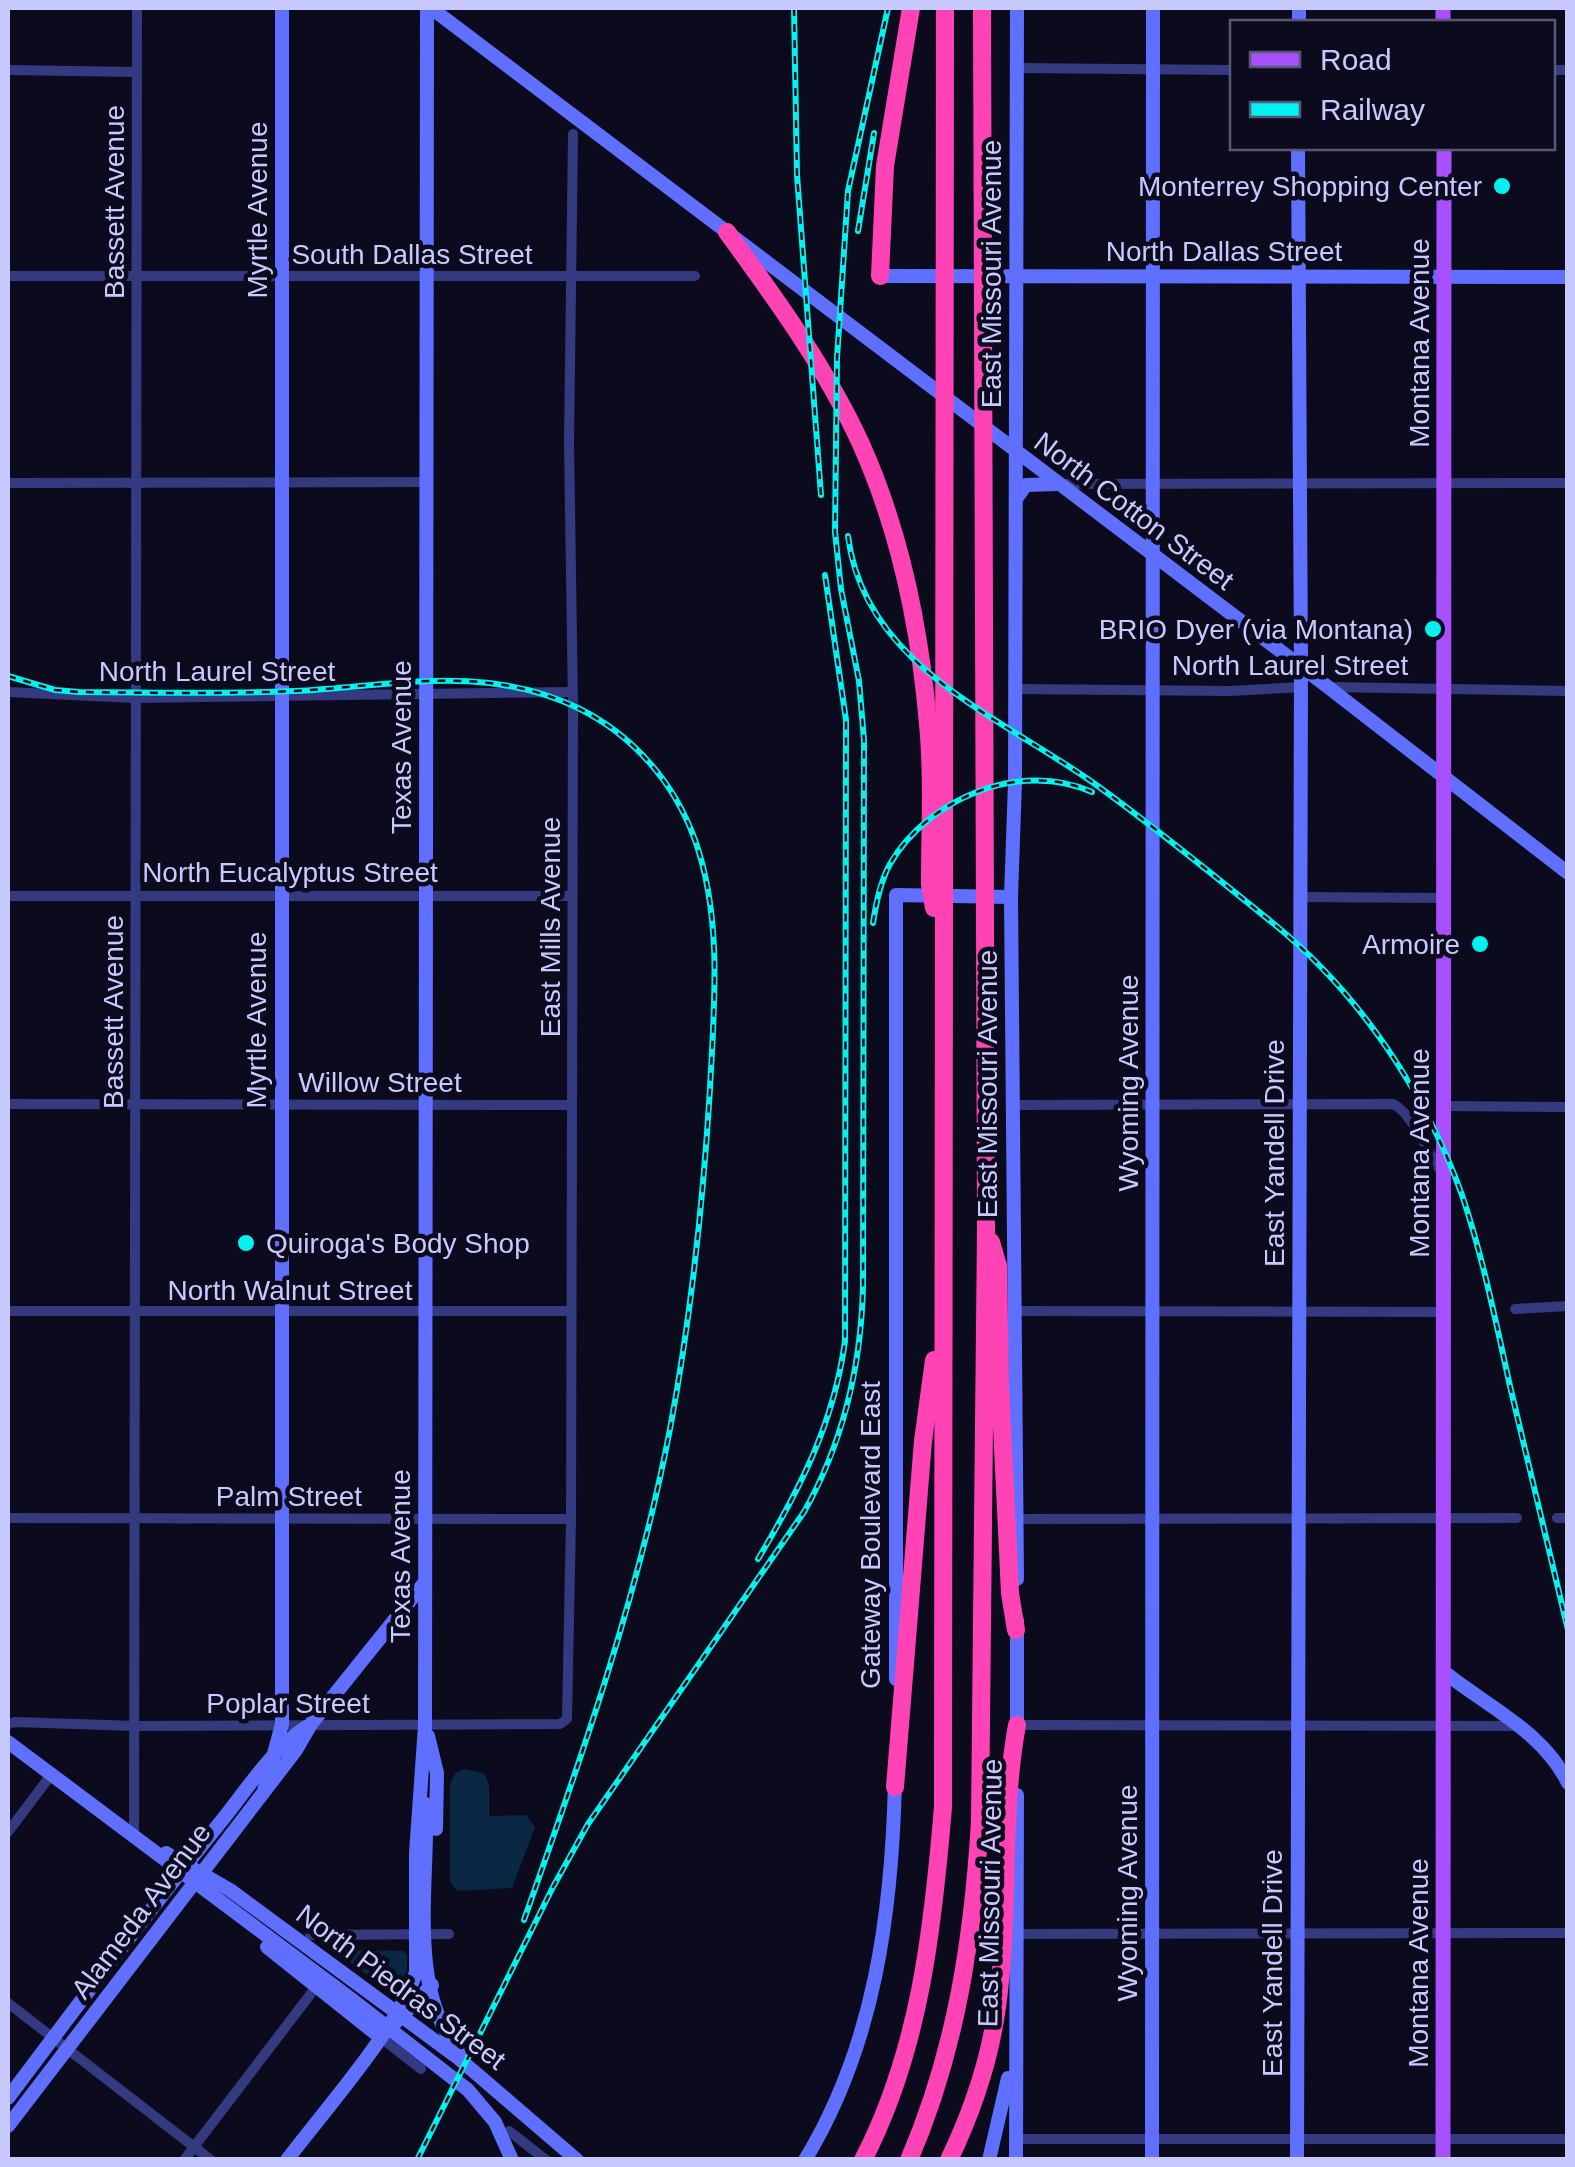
<svg xmlns="http://www.w3.org/2000/svg" width="1575" height="2167" font-family="Helvetica,sans-serif">
<rect width="100%" height="100%" fill="#0c0b1e"/>
<g fill="#0a2744">
<polygon points="465,1769 484,1773 489,1785 489,1816 526,1815 535,1827 512,1888 458,1891 450,1882 450,1784 455,1773"/>
<polygon points="349,1950 403,1951 407,1955 407,1971 399,1986 385,1979 375,1981 346,1959"/>
</g>
<g fill="none" stroke-linecap="round" stroke-linejoin="round">
<g stroke="#343a7f" stroke-width="10">
<polyline points="1017,68 1232,70"/>
<polyline points="8,70 137,72"/>
<polyline points="1552,70 1568,70"/>
<polyline points="8,276 695,276"/>
<polyline points="8,483 427,482"/>
<polyline points="1058,484 1568,483"/>
<polyline points="1329,687 1568,691"/>
<polyline points="1013,689 1230,691 1301,687"/>
<polyline points="8,692 135,698 571,692"/>
<polyline points="8,896 572,896"/>
<polyline points="1299,897 1443,898"/>
<polyline points="8,1104 572,1105"/>
<path d="M1014,1105l379,-1c20,9 35,52 51,71"/>
<polyline points="1445,1106 1568,1107"/>
<polyline points="1515,1309 1568,1306"/>
<polyline points="8,1311 571,1311"/>
<polyline points="1013,1311 1443,1312"/>
<polyline points="8,1518 571,1519"/>
<polyline points="1557,1518 1568,1518"/>
<polyline points="1018,1519 1517,1518"/>
<polyline points="8,1724 15,1722 135,1726 560,1724 567,1719 571,1519 573,706 569,442 573,134"/>
<polyline points="1017,1725 1518,1726"/>
<polyline points="8,1832 51,1775"/>
<polyline points="134,1837 137,8"/>
<polyline points="1016,1934 1568,1933"/>
<polyline points="310,1935 449,1934"/>
<polyline points="8,2003 211,2160"/>
<polyline points="380,2037 421,2069"/>
<polyline points="509,2131 546,2160"/>
<polyline points="1017,2139 1568,2139"/>
<polyline points="184,2160 316,1987"/>
</g>
<g stroke="#5f6fff" stroke-width="14">
<polyline points="431,8 1328,687 1568,873"/>
<polyline points="1017,8 1015,782 1011,897 1017,1579"/>
<polyline points="1299,22 1299,8"/>
<polyline points="880,276 1568,277"/>
<polyline points="1016,499 1026,485 1057,484"/>
<polyline points="1017,1620 1017,1734"/>
<path d="M1443,1671c43,35 100,60 125,112"/>
<polyline points="896,1679 896,895 1011,897"/>
<polyline points="428,1736 437,1773 436,1829"/>
<polyline points="8,1742 350,1998 468,2090 495,2122 512,2160"/>
<polyline points="264,1791 282,1724 282,8"/>
<path d="M426,1804c3,78 -20,188 35,249"/>
<polyline points="166,1853 230,1890 457,2057 577,2160"/>
<polyline points="267,1947 380,2037"/>
<polyline points="395,2023 432,1985"/>
<path d="M8,2098c69,-92 138,-184 211,-274 27,-33 52,-74 87,-97"/>
<polyline points="8,2126 296,1750 311,1724 425,1582"/>
<path d="M287,2160c36,-48 113,-134 129,-188v-119l9,-127 2,-1718"/>
<path d="M805,2160c70,-115 87,-248 90,-379"/>
<polyline points="989,2160 1008,2078"/>
<polyline points="1016,2160 1017,1795"/>
<polyline points="1152,2160 1153,8"/>
<polyline points="1297,2160 1301,667 1298,148"/>
</g>
<g stroke="#a84fff" stroke-width="15">
<polyline points="1443,8 1443,22"/>
<polyline points="1443,2160 1444,148"/>
</g>
<g stroke="#ff43b4" stroke-width="18">
<path d="M727,232c49,67 99,136 134,212 39,87 59,185 67,280 5,53 2,107 2,160l4,24"/>
<polyline points="880,276 885,166 911,8"/>
<polyline points="991,1242 998,1266 1000,1385 1010,1593 1016,1630"/>
<polyline points="895,1787 923,1441 934,1360"/>
<path d="M863,2160c57,-110 70,-232 80,-353l2,-1799"/>
<path d="M909,2160c47,-109 64,-221 71,-339l6,-593 -4,-1220"/>
<path d="M949,2160c23,-48 41,-101 48,-153 13,-94 3,-189 20,-282"/>
</g>
<g stroke="#00f3ee" stroke-width="6">
<g id="rail">
<polyline points="794,8 797,175 821,495"/>
<polyline points="858,231 874,133"/>
<path d="M848,536c16,130 153,181 247,248 61,44 121,93 179,140 86,70 151,168 188,271 21,62 34,128 48,191 19,82 39,163 58,244"/>
<path d="M8,676l47,14 24,2c72,1 144,2 216,-1 98,-5 189,-28 283,17 55,27 96,74 117,132 28,79 19,167 15,249 -7,114 -19,228 -40,340 -32,168 -89,330 -146,491"/>
<path d="M873,923c3,-20 7,-41 17,-59 38,-66 131,-104 202,-72"/>
<path d="M758,1559c42,-70 76,-136 87,-218l1,-621 -21,-145"/>
<path d="M417,2160l136,-273 35,-63 216,-312c40,-71 57,-145 59,-225l1,-547 -5,-59 -18,-92 -6,-57 2,-174 11,-167 40,-183"/>
</g>
</g>
<use href="#rail" stroke="#0c0b1e" stroke-width="2.5" stroke-dasharray="8" stroke-linecap="butt"/>
</g>
<g fill="#00f3ee" stroke="#0c0b1e" stroke-width="4">
<circle cx="1502" cy="186" r="10"/>
<circle cx="1433" cy="629" r="10"/>
<circle cx="1480" cy="944" r="10"/>
<circle cx="246" cy="1243" r="10"/>
</g>
<g text-anchor="middle" dominant-baseline="central" stroke-width="9" stroke-linejoin="round" paint-order="stroke">
<g font-size="28" fill="#c8c9ff" stroke="#0c0b1e" text-anchor="end">
<text x="1482" y="186">Monterrey Shopping Center</text>
<text x="1413" y="629">BRIO Dyer (via Montana)</text>
<text x="1460" y="944">Armoire</text>
<text x="266" y="1243" text-anchor="start">Quiroga's Body Shop</text>
</g>
<g font-size="28" fill="#c8c9ff" stroke="#0c0b1e">
<text transform="translate(114 202) rotate(-90)">Bassett Avenue</text>
<text transform="translate(257 210) rotate(-90)">Myrtle Avenue</text>
<text x="1224" y="251">North Dallas Street</text>
<text x="412" y="254">South Dallas Street</text>
<text transform="translate(991 274) rotate(-90)">East Missouri Avenue</text>
<text transform="translate(1419 343) rotate(-90)">Montana Avenue</text>
<text transform="translate(1134 511) rotate(37)">North Cotton Street</text>
<text x="1290" y="665">North Laurel Street</text>
<text x="217" y="671">North Laurel Street</text>
<text transform="translate(401 747) rotate(-90)">Texas Avenue</text>
<text x="290" y="872">North Eucalyptus Street</text>
<text transform="translate(550 927) rotate(-90)">East Mills Avenue</text>
<text transform="translate(113 1012) rotate(-90)">Bassett Avenue</text>
<text transform="translate(256 1020) rotate(-90)">Myrtle Avenue</text>
<text x="380" y="1082">Willow Street</text>
<text transform="translate(1128 1083) rotate(-90)">Wyoming Avenue</text>
<text transform="translate(987 1084) rotate(-90)">East Missouri Avenue</text>
<text transform="translate(1274 1153) rotate(-90)">East Yandell Drive</text>
<text transform="translate(1419 1153) rotate(-90)">Montana Avenue</text>
<text x="290" y="1290">North Walnut Street</text>
<text x="289" y="1496">Palm Street</text>
<text transform="translate(870 1535) rotate(-90)">Gateway Boulevard East</text>
<text transform="translate(400 1556) rotate(-90)">Texas Avenue</text>
<text x="288" y="1703">Poplar Street</text>
<text transform="translate(990 1893) rotate(-89)">East Missouri Avenue</text>
<text transform="translate(1127 1893) rotate(-90)">Wyoming Avenue</text>
<text transform="translate(141 1911) rotate(-53)">Alameda Avenue</text>
<text transform="translate(1272 1963) rotate(-90)">East Yandell Drive</text>
<text transform="translate(1418 1963) rotate(-90)">Montana Avenue</text>
<text transform="translate(401 1987) rotate(37)">North Piedras Street</text>
</g>
</g>
<rect width="1575" height="2167" fill="none" stroke="#c8c9ff" stroke-width="20"/>
<rect x="1230" y="20" width="325" height="130" fill="#0c0b1e" stroke="#575778" stroke-width="2.5"/>
<rect x="1250" y="52" width="50" height="15" fill="#a84fff" stroke="#575778" stroke-width="2.5"/>
<text x="1320" y="70" font-size="30" fill="#c8c9ff">Road</text>
<rect x="1250" y="102" width="50" height="15" fill="#00f3ee" stroke="#575778" stroke-width="2.5"/>
<text x="1320" y="120" font-size="30" fill="#c8c9ff">Railway</text>
</svg>
